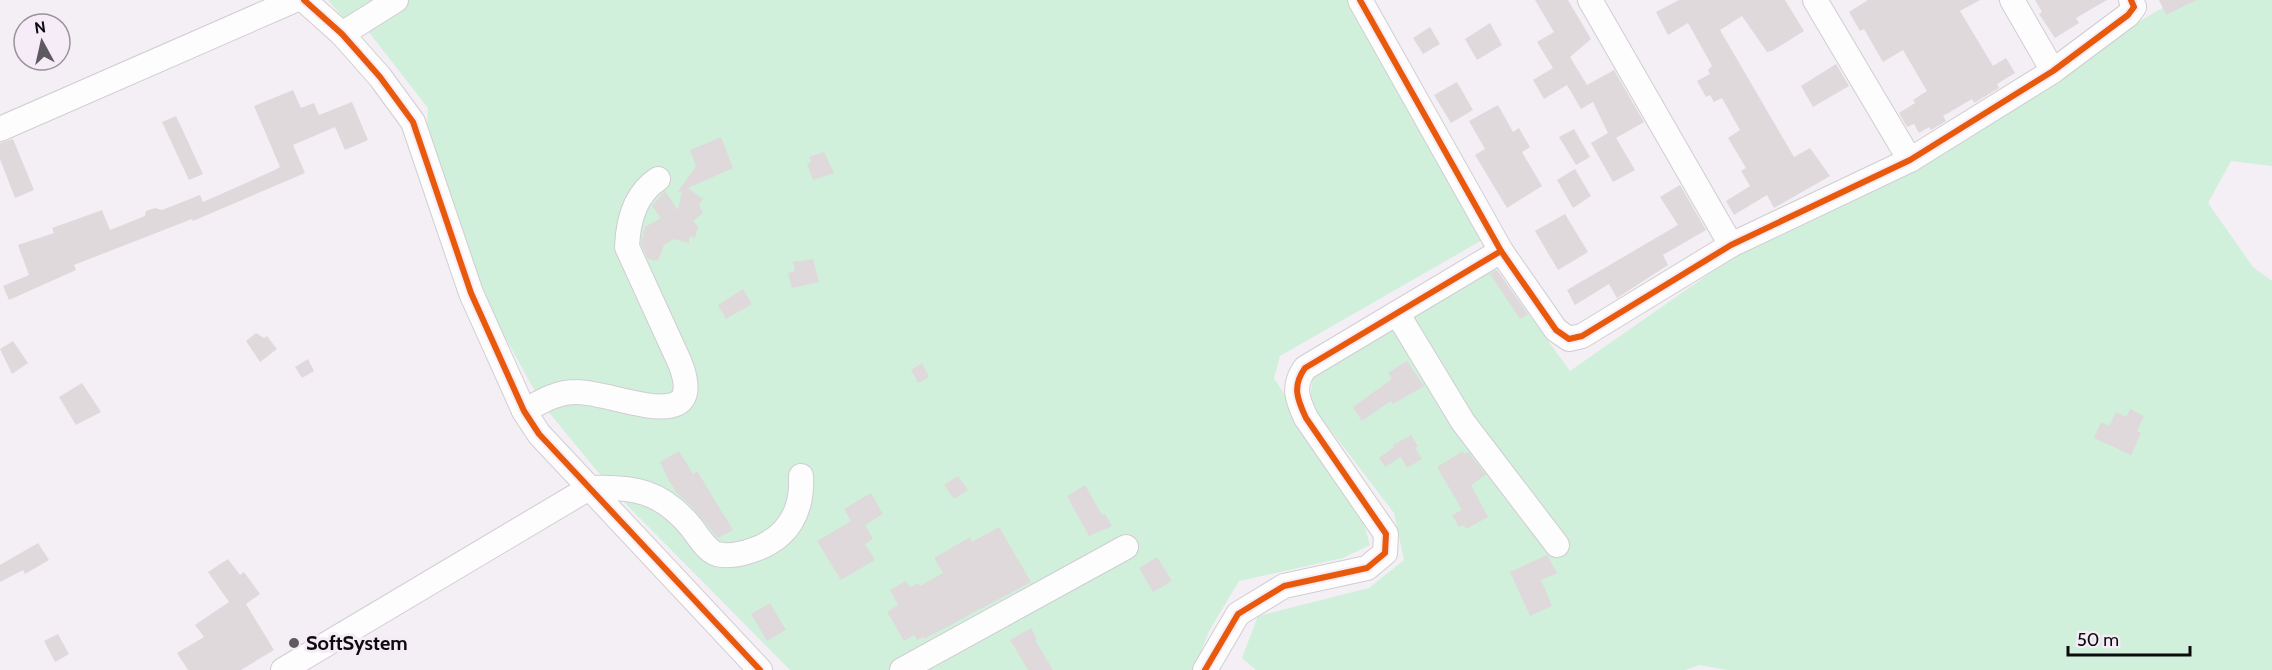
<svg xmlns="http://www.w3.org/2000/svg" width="2272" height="670" font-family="Cabin,sans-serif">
<rect width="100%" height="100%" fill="#f4eff5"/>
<g fill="#d0f0db">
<polygon points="328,0 1349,0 1484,239 1280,356 1274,378 1362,516 1370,545 1343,558 1239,581 1209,631 1194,670 790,670 616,494 542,404 484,299 427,127 428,108 357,17 343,18"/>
<polygon points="2176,0 2272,0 2272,166 2231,161 2208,203 2253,267 2272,281 2272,670 1727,670 1700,665 1685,670 1256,670 1242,658 1258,616 1369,588 1404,560 1394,513 1316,411 1310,398 1314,369 1493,265 1570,371 1736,255"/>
</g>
<g fill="#dfd9db">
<polygon points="1535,0 1568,0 1591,39 1570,57 1587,85 1614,70 1644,122 1616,138 1635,170 1613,182 1591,143 1608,133 1593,102 1581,109 1567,85 1544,99 1533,80 1553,68 1537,42 1554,32"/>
<polygon points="1679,0 1785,0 1804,31 1772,51 1767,52 1742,16 1720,30 1794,157 1810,148 1830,176 1774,208 1767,195 1734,215 1726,201 1750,186 1741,171 1746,168 1728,138 1740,130 1722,98 1714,102 1710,95 1706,97 1697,81 1710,74 1708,70 1712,66 1688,23 1668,35 1656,12"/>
<polygon points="1868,0 1980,0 1960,11 1993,66 2006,58 2015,73 1997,84 1999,88 1974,103 1972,99 1943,116 1946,121 1931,130 1929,127 1919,133 1914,124 1907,127 1899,113 1915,103 1913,100 1927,91 1903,50 1883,62 1864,29 1860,31 1849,12"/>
<polygon points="2035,0 2107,0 2076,18 2079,23 2055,38 2039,14 2042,12"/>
<polygon points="2159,0 2197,0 2166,15"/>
<polygon points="1490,23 1502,45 1477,60 1465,39"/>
<polygon points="1430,27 1440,44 1423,54 1413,38"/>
<polygon points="1836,64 1849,86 1813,107 1801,86"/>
<polygon points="1457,82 1473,110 1451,123 1434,95"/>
<polygon points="293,90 301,108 314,103 319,115 352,102 368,140 345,150 335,127 293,145 305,173 193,221 192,219 74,265 76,270 9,300 3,286 29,275 18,245 54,233 52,228 102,210 110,230 145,216 146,211 155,208 162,210 200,195 203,202 275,170 280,167 254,106"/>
<polygon points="1498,105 1513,132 1519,128 1530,147 1522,152 1542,186 1507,208 1475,155 1485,149 1469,121"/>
<polygon points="176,116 203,174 189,180 162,122"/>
<polygon points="1574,129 1590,157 1576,165 1559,137"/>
<polygon points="721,137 733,168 688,188 703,199 699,205 703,213 693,221 698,227 695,238 690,236 689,243 674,239 664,245 658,261 648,259 641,244 645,227 661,218 652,206 665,191 678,210 682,191 677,193 696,166 690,150"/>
<polygon points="13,139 34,190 15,198 0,159 0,143"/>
<polygon points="824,152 834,173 813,180 807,164 811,162 809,157"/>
<polygon points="1575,169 1591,196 1573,208 1557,180"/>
<polygon points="1680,185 1706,230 1663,255 1668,265 1617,298 1609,284 1575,305 1567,290 1678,225 1660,197"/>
<polygon points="1565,214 1588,252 1558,270 1535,231"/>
<polygon points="813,259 819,282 792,288 788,273 795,271 793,262"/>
<polygon points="1497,270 1528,314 1520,319 1490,274"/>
<polygon points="743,289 752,304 726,319 718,305"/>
<polygon points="256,333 264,338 267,336 277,349 260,362 246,341"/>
<polygon points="13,341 28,363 12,374 0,349"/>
<polygon points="308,359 314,371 302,378 295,367"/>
<polygon points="1407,361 1424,386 1393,404 1391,401 1362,421 1353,407 1392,379 1388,373"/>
<polygon points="922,363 929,377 918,383 911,370"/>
<polygon points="82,383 101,412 76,425 59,397"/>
<polygon points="2130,409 2144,416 2137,431 2141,433 2131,455 2094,438 2101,422 2109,426 2116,412 2126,417"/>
<polygon points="1411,435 1418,446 1415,448 1422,459 1407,468 1401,457 1385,467 1379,458 1394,447 1393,445"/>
<polygon points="679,451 693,474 697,471 733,530 718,538 691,506 677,493 669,481 660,462"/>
<polygon points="1463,451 1464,454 1468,452 1486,475 1471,485 1488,517 1466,529 1464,525 1459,527 1452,515 1462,510 1437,467"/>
<polygon points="958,476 968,490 954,499 944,485"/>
<polygon points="1085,485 1102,515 1105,514 1112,526 1089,536 1067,496"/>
<polygon points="871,493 883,514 865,525 873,539 865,544 875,560 841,580 817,541 851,521 844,509"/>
<polygon points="999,527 1031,582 924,639 923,637 917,640 914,635 904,641 887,612 898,605 890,590 906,581 910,587 918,583 920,586 943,573 934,558 970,537 972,542"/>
<polygon points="38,543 49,560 25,574 23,570 0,582 0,565"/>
<polygon points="1547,555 1557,573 1541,580 1552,606 1530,616 1510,572"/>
<polygon points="1157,557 1172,581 1153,592 1139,568"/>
<polygon points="228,559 240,575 244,572 260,594 246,604 274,650 241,670 188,670 177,653 204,637 195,625 229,602 208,572"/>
<polygon points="770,603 786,630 767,641 751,614"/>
<polygon points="1031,628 1037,639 1035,640 1053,670 1028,670 1010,640"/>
<polygon points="58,634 69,654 55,662 44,641"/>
</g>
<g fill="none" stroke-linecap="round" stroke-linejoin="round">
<g stroke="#d1cdd2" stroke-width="26">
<g id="minor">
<polyline points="304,0 342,34 380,77 413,122 471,293 524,411 539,434 760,670"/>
<polyline points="1360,0 1501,251 1556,330 1569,339 1582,336 1731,245 1910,160 2053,71 2128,15 2134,7 2131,0"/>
<polyline points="1590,0 1731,245"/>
<polyline points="1815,0 1910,160"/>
<polyline points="2012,0 2053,71"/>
<polyline points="342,34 396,0"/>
<polyline points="0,129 295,0"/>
<polyline points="1397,313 1463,422 1557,545"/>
<path d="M524,411c17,-9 32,-19 52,-19 36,-1 134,48 104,-29l-53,-116c1,-26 8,-53 31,-68"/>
<path d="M283,670l306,-182c45,-2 73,3 103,40 6,8 15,23 25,26 12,3 25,0 36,-4 35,-12 50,-38 48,-74"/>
<polyline points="902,670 1126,547"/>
<path d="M1205,670l33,-56 46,-28 83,-18 18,-15 1,-19 -80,-116c-9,-19 -14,-32 -1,-50l196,-117"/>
</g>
</g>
<use href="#minor" stroke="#fdfdfe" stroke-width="24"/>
<g stroke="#f6ecf8" stroke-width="10">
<g id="cycleway">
<polyline points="304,0 342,34 380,77 413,122 471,293 524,411 539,434 760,670"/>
<polyline points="1360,0 1501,251 1556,330 1569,339 1582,336 1731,245 1910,160 2053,71 2128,15 2134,7 2131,0"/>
<path d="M1205,670l33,-56 46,-28 83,-18 18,-15 1,-19 -80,-116c-9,-19 -14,-32 -1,-50l196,-117"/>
</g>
</g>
<use href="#cycleway" stroke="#e8590c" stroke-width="6"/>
</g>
<circle fill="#5e5b60" stroke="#f6ecf8" stroke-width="2" cx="294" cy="643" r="6"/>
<g text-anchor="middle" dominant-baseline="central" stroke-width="6" stroke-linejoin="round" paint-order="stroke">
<g font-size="20" font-weight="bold" fill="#0e0b0f" stroke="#f6ecf8" text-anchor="start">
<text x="306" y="643">SoftSystem</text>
</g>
</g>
<g transform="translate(42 42) rotate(352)"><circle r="28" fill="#f6ecf8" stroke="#99929b" stroke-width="1.5"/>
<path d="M0-4.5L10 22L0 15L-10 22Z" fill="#5e5b60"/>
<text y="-9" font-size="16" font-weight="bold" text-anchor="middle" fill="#0e0b0f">N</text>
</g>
<path d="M2068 646v9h122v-9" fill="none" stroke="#0e0b0f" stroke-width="3"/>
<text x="2077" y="646" font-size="18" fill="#0e0b0f" stroke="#f6ecf8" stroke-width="4.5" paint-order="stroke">50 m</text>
</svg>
